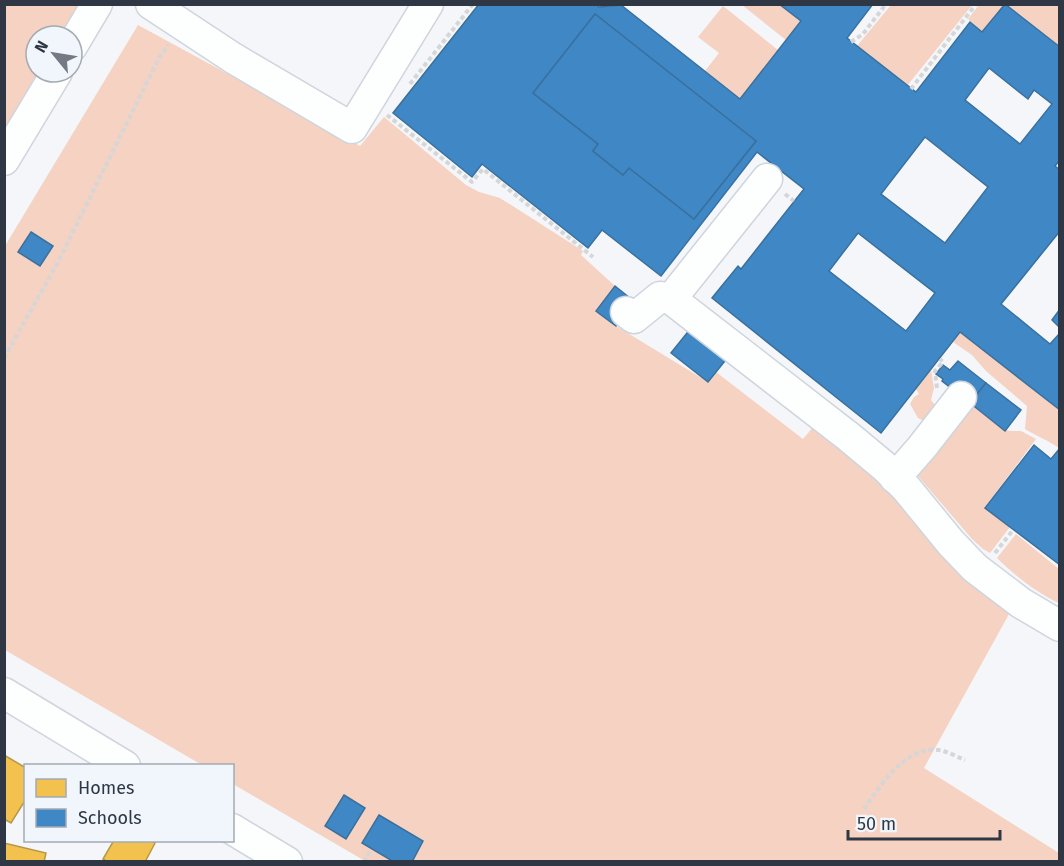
<svg xmlns="http://www.w3.org/2000/svg" width="1064" height="866" font-family="'Fira Sans',sans-serif">
<rect width="100%" height="100%" fill="#f4f6f9"/>
<g fill="#f5d2c1">
<polygon points="5,5 97,5 72,36 36,36 36,72 57,72 5,160"/>
<polygon points="742,5 779,5 801,21 786,40"/>
<polygon points="891,5 972,5 907,86 857,46"/>
<polygon points="979,5 1004,5 982,32 968,19"/>
<polygon points="1005,5 1059,5 1059,47"/>
<polygon points="723,6 778,50 740,99 705,71 719,53 698,37"/>
<polygon points="138,25 360,146 384,117 466,185 479,192 500,198 583,251 581,255 615,286 596,311 616,326 708,382 716,372 803,439 814,426 885,484 959,568 1009,614 924,768 1059,853 1059,861 365,861 233,784 232,766 202,765 5,650 5,246"/>
<path d="M960,332l99,78v38c-11,-8 -23,-12 -34,-19l2,-23 -41,-35 -14,-16 -19,-13z"/>
<polygon points="931,370 934,388 931,400 935,405 935,414 924,421 918,418 910,404 914,397 919,394 916,389"/>
<polygon points="966,401 1009,431 1021,431 1036,439 985,507 1010,527 990,553 983,549 972,539 912,469"/>
<path d="M1016,534l43,35v34c-22,-10 -45,-28 -62,-45z"/>
</g>
<g fill="#f2c14e" stroke="#b7984b" stroke-width="1.5">
<polygon points="4,755 26,768 26,799 11,823 4,819"/>
<polygon points="114,840 151,840 155,843 145,862 108,862 103,859"/>
<polygon points="4,843 46,853 44,862 4,862"/>
</g>
<g fill="#3f88c5" stroke="#3a709e" stroke-width="1.5" fill-rule="evenodd">
<path d="M479,4h117l3,3 22,-2 119,94 61,-78 -22,-17h94l-26,34 69,54 54,-70 12,10 23,-28 55,43v113l-5,6 5,4v61l-59,73 49,40 10,-11v77l-100,-78 -79,101 -169,-135 26,-32 3,3 63,-80 -47,-37 -96,124 -59,-46 -14,18 -106,-84 -10,13 -79,-64zM595,14l161,127 -62,78 -65,-51 -6,7 -30,-24 5,-7 -65,-51zM989,68l39,31 6,-9 18,14 -32,40 -55,-44zM925,137l63,50 -43,56 -64,-49zM858,233l77,60 -29,38 -77,-60z"/>
<polygon points="595,14 756,141 694,219 629,168 623,175 593,151 598,144 533,93"/>
<polygon points="31,232 53,246 40,266 18,252"/>
<polygon points="615,286 635,302 616,326 596,311"/>
<polygon points="1060,309 1060,328 1052,320"/>
<polygon points="691,328 728,357 708,382 671,353"/>
<polygon points="958,361 986,383 970,403 942,381 943,379 936,374 943,365 950,370"/>
<polygon points="986,383 1021,410 1005,431 970,403"/>
<polygon points="1034,445 1051,459 1060,448 1060,565 985,508"/>
<polygon points="344,795 365,808 346,839 325,826"/>
<polygon points="379,815 423,841 412,862 394,862 362,843"/>
</g>
<g fill="none" stroke-linecap="round" stroke-linejoin="round">
<g stroke="#cfd5dd" stroke-width="33">
<g id="minor">
<polyline points="151,4 233,58 352,128 428,4"/>
<polyline points="72,46 97,4"/>
<polyline points="4,160 57,72"/>
<polyline points="767,179 671,299 849,437 885,467 906,488 951,543 975,568 1021,603 1060,626"/>
<polyline points="626,312 634,318 660,297"/>
<polyline points="895,478 922,447 961,397"/>
<polyline points="4,693 125,766"/>
<polyline points="232,829 287,862"/>
</g>
</g>
<g stroke="#d4d6d8" stroke-width="4" stroke-dasharray="4.5 3" stroke-linecap="butt">
<polyline points="851,42 863,34 886,4"/>
<polyline points="410,84 473,4"/>
<polyline points="911,89 976,4"/>
<polyline points="387,115 472,182 483,169 593,257"/>
<polyline points="785,194 794,201"/>
<polyline points="4,358 57,264 159,58 168,45"/>
<polyline points="937,388 935,371 943,362 940,359"/>
<polyline points="995,553 1013,530"/>
<path d="M864,809c16,-23 42,-64 75,-59 8,1 18,7 26,10"/>
<polyline points="364,862 371,849"/>
</g>
<use href="#minor" stroke="#fdfefe" stroke-width="30"/>
</g>
<rect width="1064" height="866" fill="none" stroke="#2e3743" stroke-width="12"/>
<rect x="24" y="764" width="210" height="78" fill="#f1f6fc" stroke="#a3aab2" stroke-width="1.5"/>
<rect x="36" y="779" width="30" height="18" fill="#f2c14e" stroke="#a3aab2" stroke-width="1.5"/>
<text x="78" y="794" font-size="18" fill="#2e3743">Homes</text>
<rect x="36" y="809" width="30" height="18" fill="#3f88c5" stroke="#a3aab2" stroke-width="1.5"/>
<text x="78" y="824" font-size="18" fill="#2e3743">Schools</text>
<g transform="translate(54 54) rotate(300)"><circle r="28" fill="#f1f6fc" stroke="#a3aab2" stroke-width="1.5"/>
<path d="M0-4.5L10 22L0 15L-10 22Z" fill="#737a83"/>
<text y="-9" font-size="16" font-weight="bold" text-anchor="middle" fill="#2e3743">N</text>
</g>
<path d="M848 830v9h152v-9" fill="none" stroke="#2e3743" stroke-width="3"/>
<text x="857" y="830" font-size="18" fill="#2e3743" stroke="#f1f6fc" stroke-width="4.5" paint-order="stroke">50 m</text>
</svg>
